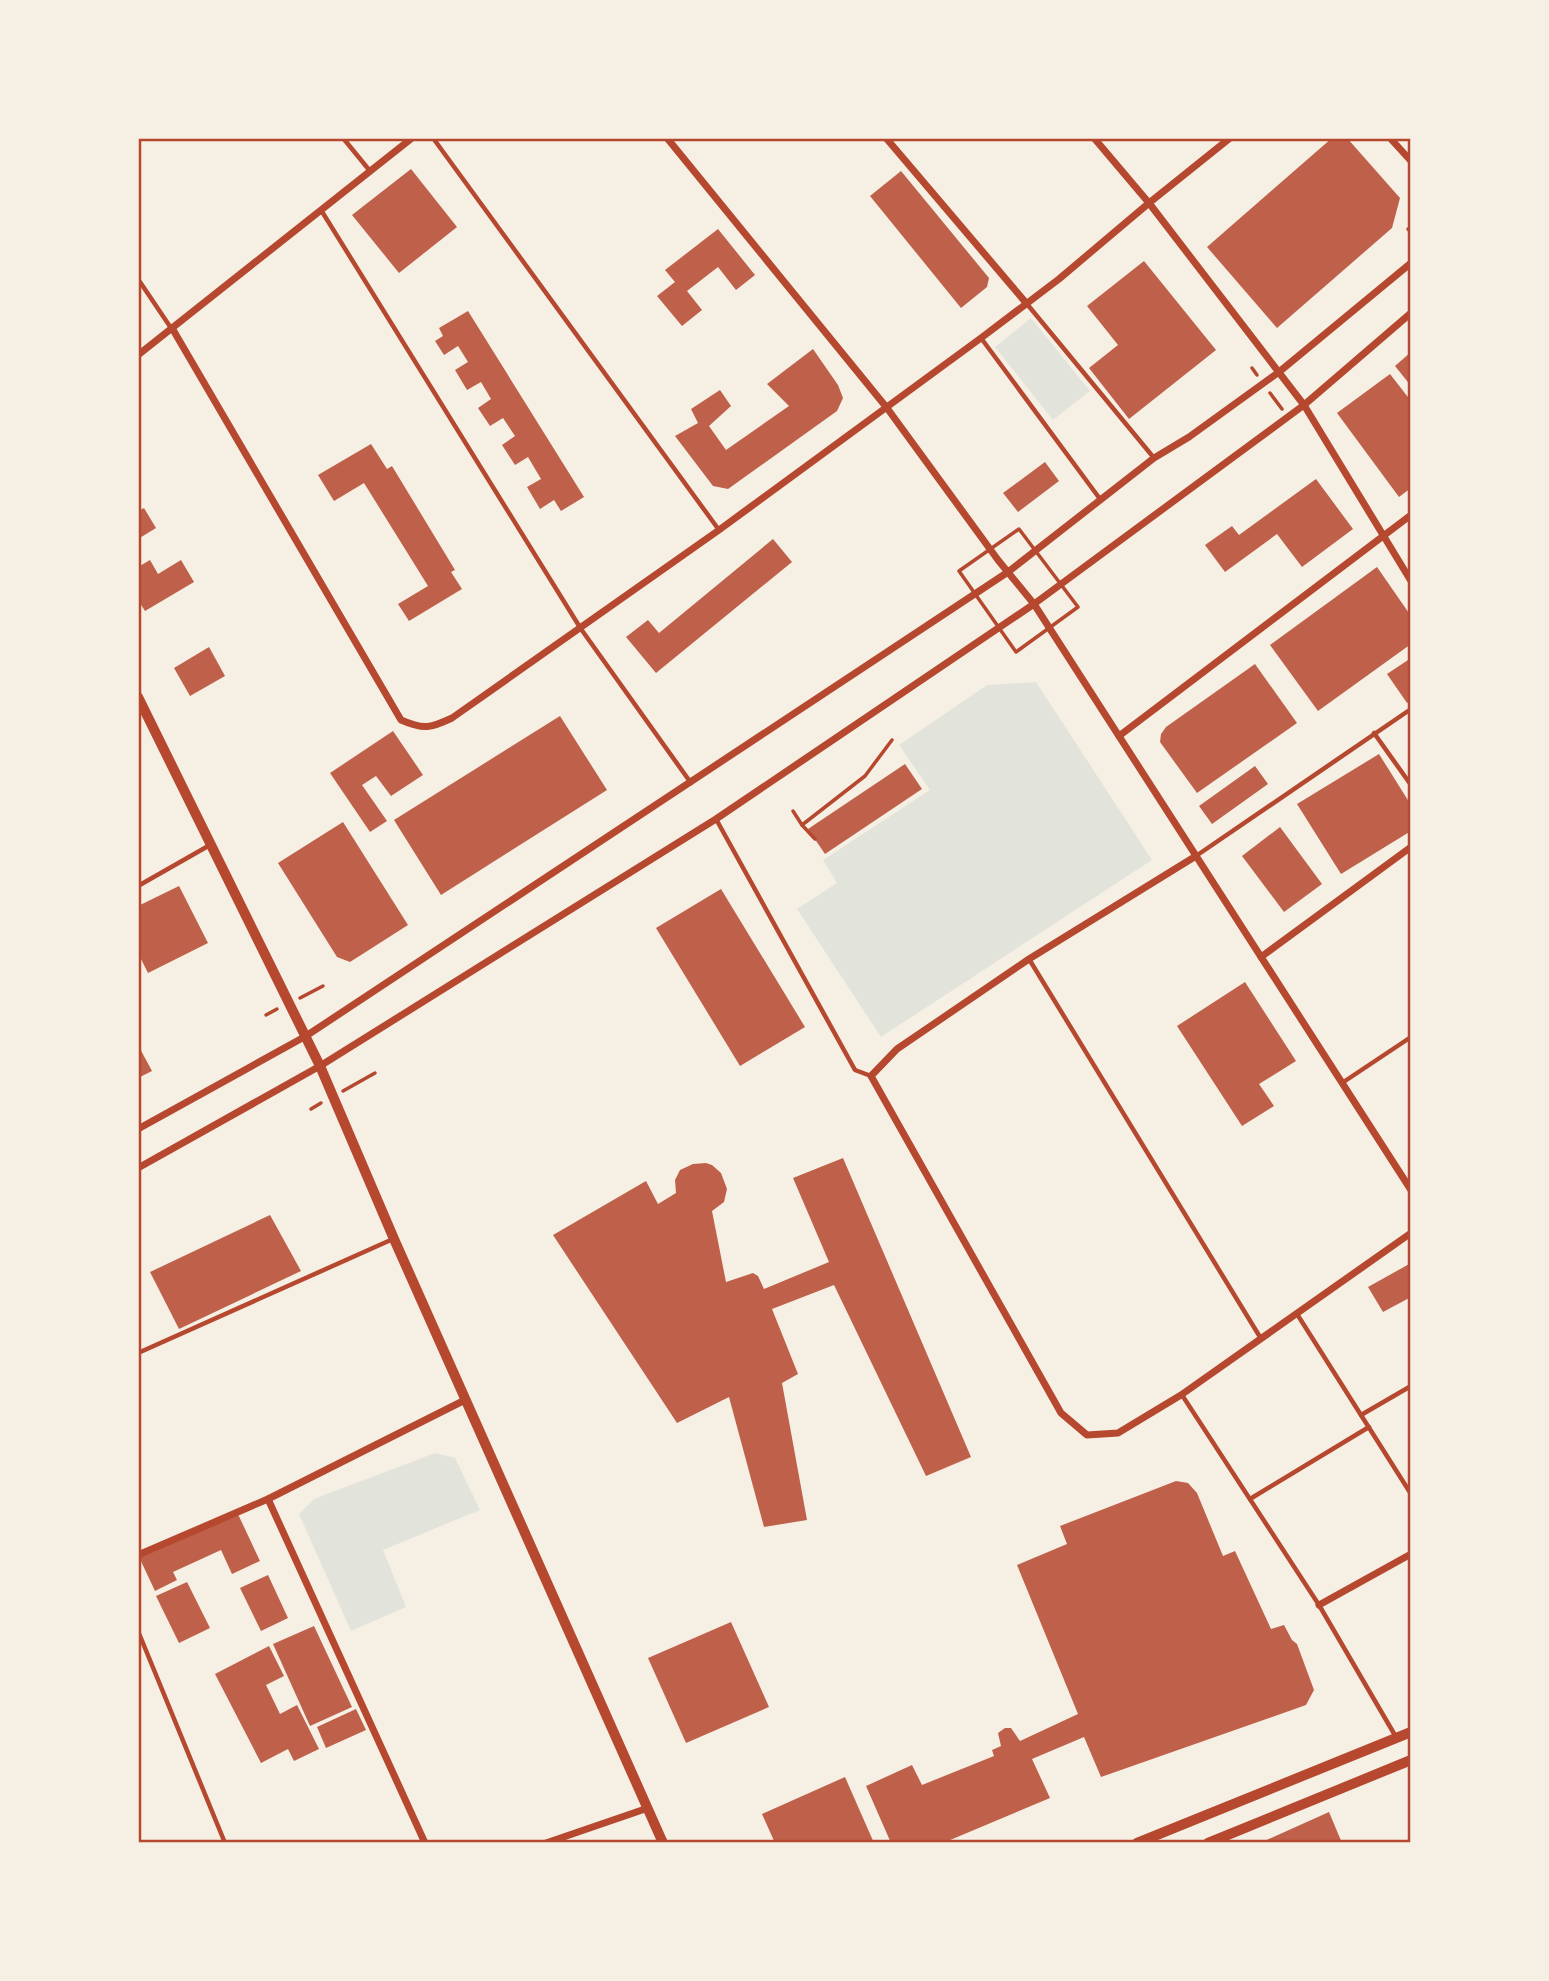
<svg xmlns="http://www.w3.org/2000/svg" width="1549" height="1981" font-family="'Noto Sans',sans-serif">
<rect width="100%" height="100%" fill="#f6efe4"/>
<g fill="#e2e4dc">
<polygon points="1031,318 1090,391 1053,420 995,347"/>
<polygon points="1036,682 1152,860 881,1037 797,909 837,883 823,860 930,790 899,745 987,685"/>
<polygon points="435,1453 455,1458 480,1510 383,1550 406,1607 351,1631 299,1514 314,1499"/>
</g>
<g fill="#bf614a">
<polygon points="1332,138 1347,138 1400,198 1392,228 1277,328 1207,247"/>
<polygon points="411,169 457,227 399,273 352,215"/>
<polygon points="901,171 989,278 987,287 961,308 870,196"/>
<polygon points="718,229 755,275 736,290 718,267 687,291 702,310 682,326 657,296 675,282 665,270"/>
<polygon points="1144,261 1216,350 1129,419 1089,368 1118,345 1087,306"/>
<polygon points="468,311 584,497 561,511 554,500 540,509 527,487 541,479 528,457 515,465 502,445 515,436 503,418 490,426 478,408 491,399 481,382 467,390 455,370 468,362 458,346 444,355 435,341 443,336 439,328"/>
<polygon points="813,349 838,385 843,398 837,411 728,489 713,486 675,436 698,423 691,409 720,390 731,406 709,426 726,450 789,406 767,384"/>
<polygon points="1411,352 1411,386 1395,366"/>
<polygon points="1390,374 1411,401 1411,488 1399,497 1337,413"/>
<polygon points="371,444 387,469 392,466 455,570 451,572 462,589 409,621 398,604 428,586 364,483 334,501 318,475"/>
<polygon points="1045,462 1059,481 1018,512 1003,493"/>
<polygon points="1316,479 1353,529 1302,567 1277,534 1225,572 1205,545 1232,526 1239,535"/>
<polygon points="144,508 156,528 138,539 138,511"/>
<polygon points="773,539 792,562 656,673 626,637 648,620 659,633"/>
<polygon points="150,560 158,574 181,560 194,582 145,611 138,600 138,567"/>
<polygon points="1377,567 1411,616 1411,644 1318,711 1270,645"/>
<polygon points="209,647 225,676 190,696 174,668"/>
<polygon points="1411,658 1411,701 1407,703 1387,674"/>
<polygon points="1255,664 1297,723 1197,793 1160,742 1161,734 1166,727"/>
<polygon points="560,716 607,790 441,895 394,820"/>
<polygon points="393,731 423,775 391,796 376,776 362,785 387,821 370,832 330,773"/>
<polygon points="1379,754 1411,805 1411,831 1341,874 1297,804"/>
<polygon points="905,764 922,789 825,854 808,829"/>
<polygon points="1255,766 1268,784 1212,824 1199,806"/>
<polygon points="343,822 408,925 350,962 337,957 278,863"/>
<polygon points="1280,827 1322,884 1284,912 1242,856"/>
<polygon points="179,886 208,943 148,973 141,959 138,961 138,906"/>
<polygon points="721,889 805,1027 740,1066 656,928"/>
<polygon points="1245,982 1296,1061 1259,1084 1274,1106 1242,1126 1177,1026"/>
<polygon points="138,1045 152,1071 138,1078"/>
<polygon points="843,1158 971,1457 926,1476 834,1285 772,1309 798,1374 782,1383 807,1520 764,1527 729,1397 677,1423 553,1235 646,1181 658,1204 676,1193 675,1180 680,1170 693,1164 706,1163 712,1165 721,1173 727,1189 724,1202 712,1211 726,1282 753,1273 758,1276 764,1289 829,1262 793,1178"/>
<polygon points="270,1215 301,1271 179,1329 150,1272"/>
<polygon points="1411,1263 1411,1297 1383,1312 1368,1287"/>
<polygon points="1176,1481 1188,1483 1197,1493 1223,1556 1235,1551 1271,1629 1284,1625 1292,1640 1297,1644 1314,1690 1306,1705 1101,1777 1084,1737 1032,1759 1050,1798 943,1843 891,1843 866,1786 912,1765 922,1785 994,1756 992,1750 1001,1746 998,1733 1005,1728 1011,1728 1020,1741 1078,1714 1017,1565 1067,1544 1060,1526"/>
<polygon points="237,1512 260,1561 232,1574 221,1550 173,1572 177,1580 155,1591 139,1557"/>
<polygon points="268,1575 288,1618 261,1631 240,1588"/>
<polygon points="187,1582 210,1628 179,1643 156,1596"/>
<polygon points="731,1622 769,1707 686,1743 648,1658"/>
<polygon points="314,1626 352,1707 310,1726 273,1644"/>
<polygon points="269,1646 284,1676 266,1685 280,1714 297,1705 319,1749 294,1761 288,1749 261,1763 215,1674"/>
<polygon points="356,1709 366,1730 326,1748 317,1727"/>
<polygon points="845,1777 874,1843 775,1843 762,1814"/>
<polygon points="1329,1812 1342,1843 1260,1843"/>
</g>
<g fill="none" stroke-linecap="round" stroke-linejoin="round">
<g stroke="#b5482f" stroke-width="3.5">
<polyline points="1408,229 1411,232"/>
<polyline points="1252,368 1257,375"/>
<polyline points="1270,393 1282,409"/>
<polygon points="1019,529 1078,607 1016,652 959,571"/>
<polyline points="793,811 802,825"/>
<polyline points="815,839 802,825 865,776 892,740"/>
<polyline points="300,998 323,986"/>
<polyline points="266,1015 277,1009"/>
<polyline points="343,1091 375,1073"/>
<polyline points="311,1109 321,1103"/>
</g>
<g stroke="#b5482f" stroke-width="4.5">
<polyline points="343,138 370,171"/>
<polyline points="433,138 719,530"/>
<polyline points="321,210 581,629 691,783"/>
<polyline points="138,279 171,328"/>
<polyline points="1027,304 1154,458"/>
<polyline points="981,338 1100,499"/>
<polyline points="1374,733 1411,785"/>
<polyline points="716,819 855,1070 871,1076"/>
<polyline points="1196,856 1411,709"/>
<polyline points="138,886 210,845"/>
<polyline points="1029,959 1260,1337"/>
<polyline points="1342,1083 1411,1037"/>
<polyline points="1297,1314 1411,1494"/>
<polyline points="138,1353 393,1239"/>
<polyline points="1182,1395 1319,1605 1396,1737"/>
<polyline points="1361,1415 1411,1386"/>
<polyline points="1250,1499 1369,1427"/>
<polyline points="138,1631 225,1843"/>
</g>
<g stroke="#b5482f" stroke-width="7">
<polyline points="667,138 887,408 998,560 1034,604 1411,1190"/>
<polyline points="886,138 1027,304"/>
<polyline points="1094,138 1149,203 1304,405 1411,581"/>
<polyline points="1390,138 1411,161"/>
<path d="M172,328l229,392c23,10 30,8 51,-2l267,-188 262,-192 78,-59 90,-76 81,-65"/>
<polyline points="138,355 412,138"/>
<polyline points="1119,736 1411,515"/>
<polyline points="1196,856 1029,959 897,1049 871,1076 1061,1413 1087,1435 1118,1433 1181,1395 1411,1233"/>
<polyline points="1261,957 1411,847"/>
<polyline points="138,1129 306,1036 1008,572 1154,458 1189,437 1279,372 1411,263"/>
<polyline points="138,1168 320,1066 716,819 1034,604 1304,405 1411,313"/>
<polyline points="268,1499 425,1843"/>
<polyline points="138,1555 268,1499 465,1400"/>
<polyline points="1319,1605 1411,1554"/>
<polyline points="546,1843 648,1808"/>
</g>
<g stroke="#b5482f" stroke-width="10">
<polyline points="138,697 320,1066 394,1239 663,1843"/>
<polyline points="1137,1843 1411,1732"/>
<polyline points="1208,1843 1411,1760"/>
</g>
</g>
<rect width="1549" height="1981" fill="none" stroke="#f6efe4" stroke-width="280"/>
<rect x="140" y="140" width="1269" height="1701" fill="none" stroke="#b5482f" stroke-width="2.5"/>
</svg>
